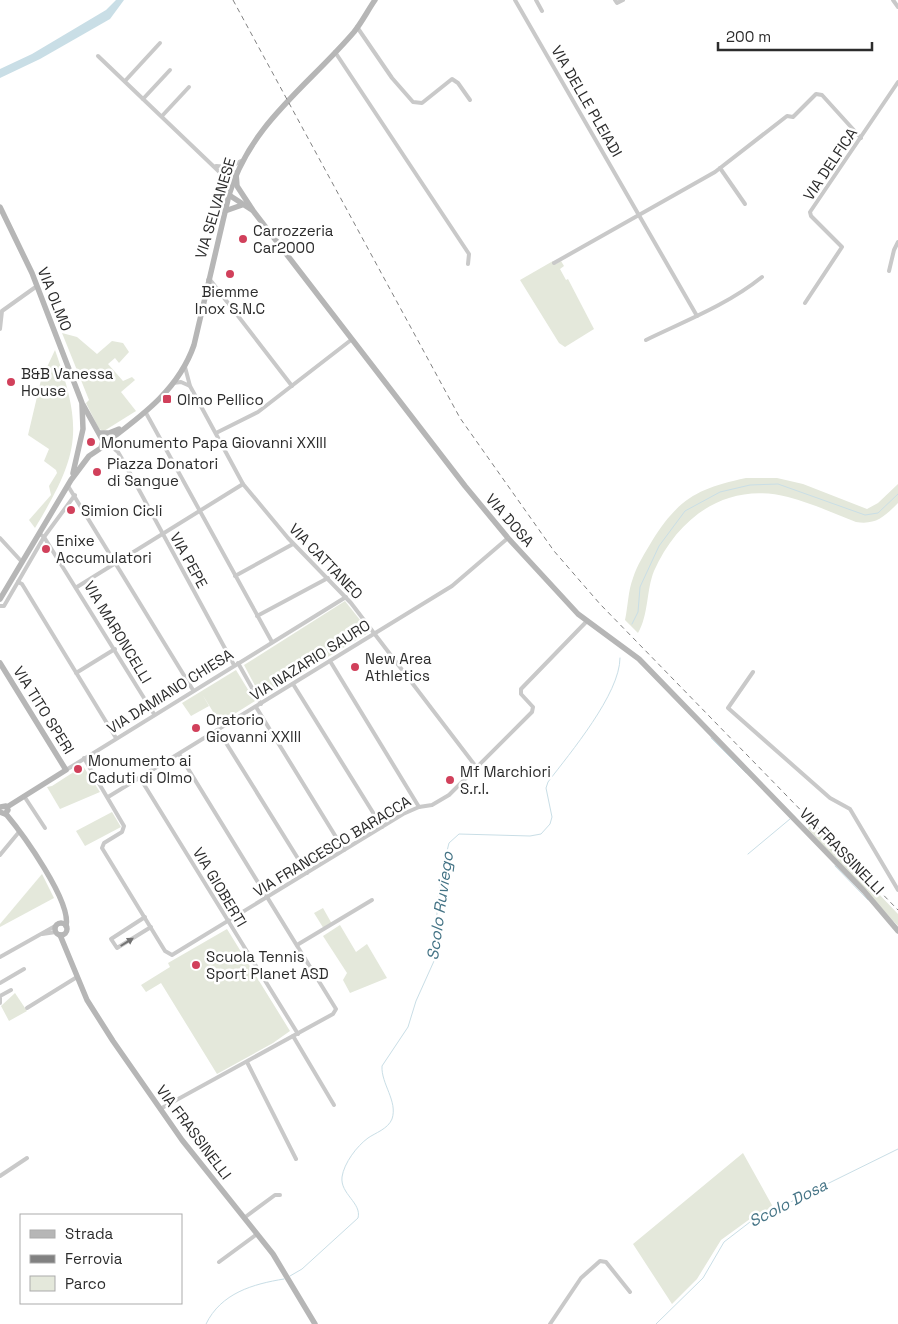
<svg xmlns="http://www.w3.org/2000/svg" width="898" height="1324" font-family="'Space Grotesk',sans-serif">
<rect width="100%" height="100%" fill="#fff"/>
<g fill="#e4e8db">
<polygon points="553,261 556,264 561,261 564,266 560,269 566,280 568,279 594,329 565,347 559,343 520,280"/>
<polygon points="62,333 77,337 97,354 112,341 123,343 129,352 119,363 115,358 108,364 123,381 132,377 135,380 121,392 136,411 104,431 99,429 86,403 89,400"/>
<path d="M55,350c29,81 24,105 -20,178l-6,-8 22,-25 -2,-9 8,-13 -1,-3 -12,-9 5,-12 -21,-14 13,-55z"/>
<path d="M746,478h31l26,6 64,25 11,-6 20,-19v19c-14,14 -22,22 -42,19 -23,-9 -45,-19 -68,-25 -61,-16 -110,20 -134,74 -8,20 -5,43 -16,62l-13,-13c3,-14 3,-29 8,-42 4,-13 12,-25 19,-37 26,-42 46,-53 94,-63z"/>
<polygon points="345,601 368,630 368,633 261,697 244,665"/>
<polygon points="236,670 255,701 220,723 202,694 209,706 191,716 182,703"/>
<polygon points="83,766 100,792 60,809 47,787 52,786"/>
<polygon points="112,812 121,827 85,846 76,831"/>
<polygon points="811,823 898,914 898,926 808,829"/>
<polygon points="42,874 54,898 0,927 0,924"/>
<polygon points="323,908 332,924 324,929 314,913"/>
<polygon points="340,925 356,952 367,944 387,978 350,993 343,980 347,973 323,936"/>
<polygon points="227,929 290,1031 273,1043 217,1074 161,983 146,992 141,985 170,967 168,963"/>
<polygon points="15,993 27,1011 9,1021 1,1006"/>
<polygon points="743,1153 773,1207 754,1216 721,1240 697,1279 672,1304 633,1244"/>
</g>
<polygon fill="#c9dee6" points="116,0 124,0 110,19 40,59 0,78 0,69 32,54 106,10"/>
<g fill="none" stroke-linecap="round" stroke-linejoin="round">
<g stroke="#c9dee6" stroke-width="1">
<polyline points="632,624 638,612 640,587 659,546 685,511 720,492 750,485 778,484 865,515 878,513 898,494"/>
<polyline points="711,738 746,773"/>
<polyline points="748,854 790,819"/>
<polyline points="835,866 868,900"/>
<path d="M290,1276l12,-7 56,-51c4,-15 -18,-24 -16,-41 2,-14 15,-31 26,-39 7,-5 20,-9 24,-19 6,-18 -11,-35 -10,-53l26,-39 8,-26 18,-40 4,-64 7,-38 4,-16 10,-9 71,2 11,-2 9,-10 2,-7 -6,-29 2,-6c22,-29 72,-88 72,-124"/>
<path d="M206,1324c15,-31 47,-40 78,-45"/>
<polyline points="656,1324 703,1278 724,1242 750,1222 898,1149"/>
</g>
<g stroke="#c9c9c9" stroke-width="4">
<polyline points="515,0 697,316"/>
<polyline points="536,0 542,11"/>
<polyline points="615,0 617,3 623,0"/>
<polyline points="893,0 898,7"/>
<polyline points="357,27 392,78 413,102 422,103 452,79 458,83 470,100"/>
<polyline points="335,52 469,254 468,264"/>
<polyline points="98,56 232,184"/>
<polyline points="125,81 160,43"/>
<polyline points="143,99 170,70"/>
<polyline points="162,116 189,87"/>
<polyline points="216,166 230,167 241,161"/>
<polyline points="720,168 745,204"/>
<polyline points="554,263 715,172 787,116 793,117 816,94 822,95 861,138"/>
<polyline points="889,271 894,250 898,242"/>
<polyline points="208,280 211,281 292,386"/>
<polyline points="805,303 842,247 811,216 810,212 898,82"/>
<polyline points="0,329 2,311 37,286"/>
<path d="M646,340c39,-19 81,-35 116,-63"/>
<polyline points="185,367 190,386 243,484 288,538 351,603 477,768"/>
<polyline points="173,383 181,382 190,386"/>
<polyline points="146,413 272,642"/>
<polyline points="216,433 258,412 351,340"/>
<polyline points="106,442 118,452 125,464 234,665"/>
<polyline points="68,486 193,690"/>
<polyline points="40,534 44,537 154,714"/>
<polyline points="0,538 22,562"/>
<polyline points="235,576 293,544"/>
<polyline points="18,582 22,584 116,738"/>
<polyline points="77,587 243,484"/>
<polyline points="0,606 4,606 44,537 75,495"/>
<polyline points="257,616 328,578"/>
<polyline points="330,661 419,807"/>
<polyline points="238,663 261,704"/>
<polyline points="753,672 728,708 830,798 850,809 898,890"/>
<polyline points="76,673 115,649"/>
<polyline points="293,684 382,827"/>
<polyline points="256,707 344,850"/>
<polyline points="218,730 307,873"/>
<polyline points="84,758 124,826 122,832 104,843 102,848 165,951 172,955 403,814 419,807 432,805 449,795 532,712 533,707 521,694 521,689 587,621"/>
<polyline points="66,770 346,597"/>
<polyline points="140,778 298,1034"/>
<polyline points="24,796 45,828"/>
<polyline points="108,797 452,586 508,538"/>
<polyline points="0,855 19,832"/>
<polyline points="145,917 111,939 117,948 151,927"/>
<polyline points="42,934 56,932"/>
<polyline points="297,945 372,900"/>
<polyline points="0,957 57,925"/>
<polyline points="0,983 24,969"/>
<polyline points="0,996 11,990"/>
<polyline points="0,998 0,1003"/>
<polyline points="27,1008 77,977"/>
<polyline points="293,1036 334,1105"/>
<polyline points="247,1062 296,1159"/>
<polyline points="160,1109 333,1014 336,1009 179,754"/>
<polyline points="0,1176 27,1158"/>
<polyline points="244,1218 275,1195 280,1195"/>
<polyline points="219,1262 257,1234"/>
<polyline points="550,1324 581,1278 600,1261 606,1262 630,1292"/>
</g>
<g stroke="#b6b6b6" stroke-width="5.5">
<polyline points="236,173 237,186 254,212 465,486 508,538 578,614 639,659 864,891 898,931"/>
<polyline points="229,195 252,210"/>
<polyline points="0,207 32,273 82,403 103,441 101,448 89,456 71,480 0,599"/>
<polyline points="225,211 242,205"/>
<polyline points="100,433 109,433 119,429"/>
<path d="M103,445c37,-28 75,-54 91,-100l35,-150c21,-71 79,-109 125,-163 8,-10 14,-22 21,-32"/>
<polyline points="73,473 83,429 82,405"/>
<polyline points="0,663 66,770 7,807"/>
<polyline points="0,807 6,806 8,810 5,814 0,812"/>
<path d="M6,814c16,19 66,88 60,112"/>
<circle cx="61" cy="929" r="6"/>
<polyline points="60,935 87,1000 113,1041 182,1140 273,1254 315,1324"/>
</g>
<polyline stroke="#818181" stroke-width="1" stroke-dasharray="5 4" stroke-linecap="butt" points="233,0 460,418 554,551 600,604 898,910"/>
</g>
<defs><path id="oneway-solid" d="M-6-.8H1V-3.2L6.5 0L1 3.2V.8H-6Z" transform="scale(1.25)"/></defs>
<use fill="#737373" href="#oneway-solid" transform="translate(127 942) rotate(-32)"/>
<g fill="#d1405b" stroke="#fff" stroke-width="2">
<circle cx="243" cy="239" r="5"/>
<circle cx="230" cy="274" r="5"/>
<circle cx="11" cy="382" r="5"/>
<rect x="162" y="394" width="10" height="10" rx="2.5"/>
<circle cx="91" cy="442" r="5"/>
<circle cx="97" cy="472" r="5"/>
<circle cx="71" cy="510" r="5"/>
<circle cx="46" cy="549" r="5"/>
<circle cx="355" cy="667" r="5"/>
<circle cx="196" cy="728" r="5"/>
<circle cx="78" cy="769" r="5"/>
<circle cx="450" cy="780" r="5"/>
<circle cx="196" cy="965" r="5"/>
</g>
<g text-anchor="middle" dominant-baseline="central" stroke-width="5" stroke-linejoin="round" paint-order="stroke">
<g font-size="15" fill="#2c2c2c" stroke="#fff">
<text transform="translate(587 101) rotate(60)">VIA DELLE PLEIADI</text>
<text transform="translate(830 164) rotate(-56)">VIA DELFICA</text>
<text transform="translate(215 208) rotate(-73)">VIA SELVANESE</text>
<text transform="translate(55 299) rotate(68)">VIA OLMO</text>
<text transform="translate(510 520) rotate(49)">VIA DOSA</text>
<text transform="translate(189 560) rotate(61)">VIA PEPE</text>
<text transform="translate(326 561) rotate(46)">VIA CATTANEO</text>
<text transform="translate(118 632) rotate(59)">VIA MARONCELLI</text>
<text transform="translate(310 660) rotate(-32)">VIA NAZARIO SAURO</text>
<text transform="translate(170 691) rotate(-32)">VIA DAMIANO CHIESA</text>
<text transform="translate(44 710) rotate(58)">VIA TITO SPERI</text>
<text transform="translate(332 846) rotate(-31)">VIA FRANCESCO BARACCA</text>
<text transform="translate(842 851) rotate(46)">VIA FRASSINELLI</text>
<text transform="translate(220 887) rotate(59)">VIA GIOBERTI</text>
<text transform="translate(194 1132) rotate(53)">VIA FRASSINELLI</text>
</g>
<g font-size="15" fill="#2c2c2c" stroke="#fff" text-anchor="start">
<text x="253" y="230">Carrozzeria<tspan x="253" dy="17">Car2000</tspan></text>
<text x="230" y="291" text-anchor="middle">Biemme<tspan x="230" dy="17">Inox S.N.C</tspan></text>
<text x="21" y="373">B&amp;B Vanessa<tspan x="21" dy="17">House</tspan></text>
<text x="177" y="399">Olmo Pellico</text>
<text x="101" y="442">Monumento Papa Giovanni XXIII</text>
<text x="107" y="463">Piazza Donatori<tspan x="107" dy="17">di Sangue</tspan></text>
<text x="81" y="510">Simion Cicli</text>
<text x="56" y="540">Enixe<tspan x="56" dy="17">Accumulatori</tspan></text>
<text x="365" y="658">New Area<tspan x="365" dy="17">Athletics</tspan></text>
<text x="206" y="719">Oratorio<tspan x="206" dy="17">Giovanni XXIII</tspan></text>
<text x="88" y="760">Monumento ai<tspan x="88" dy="17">Caduti di Olmo</tspan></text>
<text x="460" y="771">Mf Marchiori<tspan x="460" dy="17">S.r.l.</tspan></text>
<text x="206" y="956">Scuola Tennis<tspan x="206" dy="17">Sport Planet ASD</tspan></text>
</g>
<g font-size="16" font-style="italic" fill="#447385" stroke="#fff">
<text transform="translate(440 906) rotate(-82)">Scolo Ruviego</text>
<text transform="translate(788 1203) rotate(-27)">Scolo Dosa</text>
</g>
</g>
<rect x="20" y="1214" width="162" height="90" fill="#ffffff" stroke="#ababab"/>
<rect x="30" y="1230" width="25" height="8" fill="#b6b6b6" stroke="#ababab"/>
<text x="65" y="1239" font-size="15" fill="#2c2c2c">Strada</text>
<rect x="30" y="1255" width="25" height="8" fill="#818181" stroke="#ababab"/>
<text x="65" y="1264" font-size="15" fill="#2c2c2c">Ferrovia</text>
<rect x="30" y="1276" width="25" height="15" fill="#e4e8db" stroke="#ababab"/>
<text x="65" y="1289" font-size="15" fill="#2c2c2c">Parco</text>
<path d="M718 42v8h154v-8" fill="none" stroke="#2c2c2c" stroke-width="2.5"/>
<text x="726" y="42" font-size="15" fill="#2c2c2c" stroke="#ffffff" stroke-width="4" paint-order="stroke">200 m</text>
</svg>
